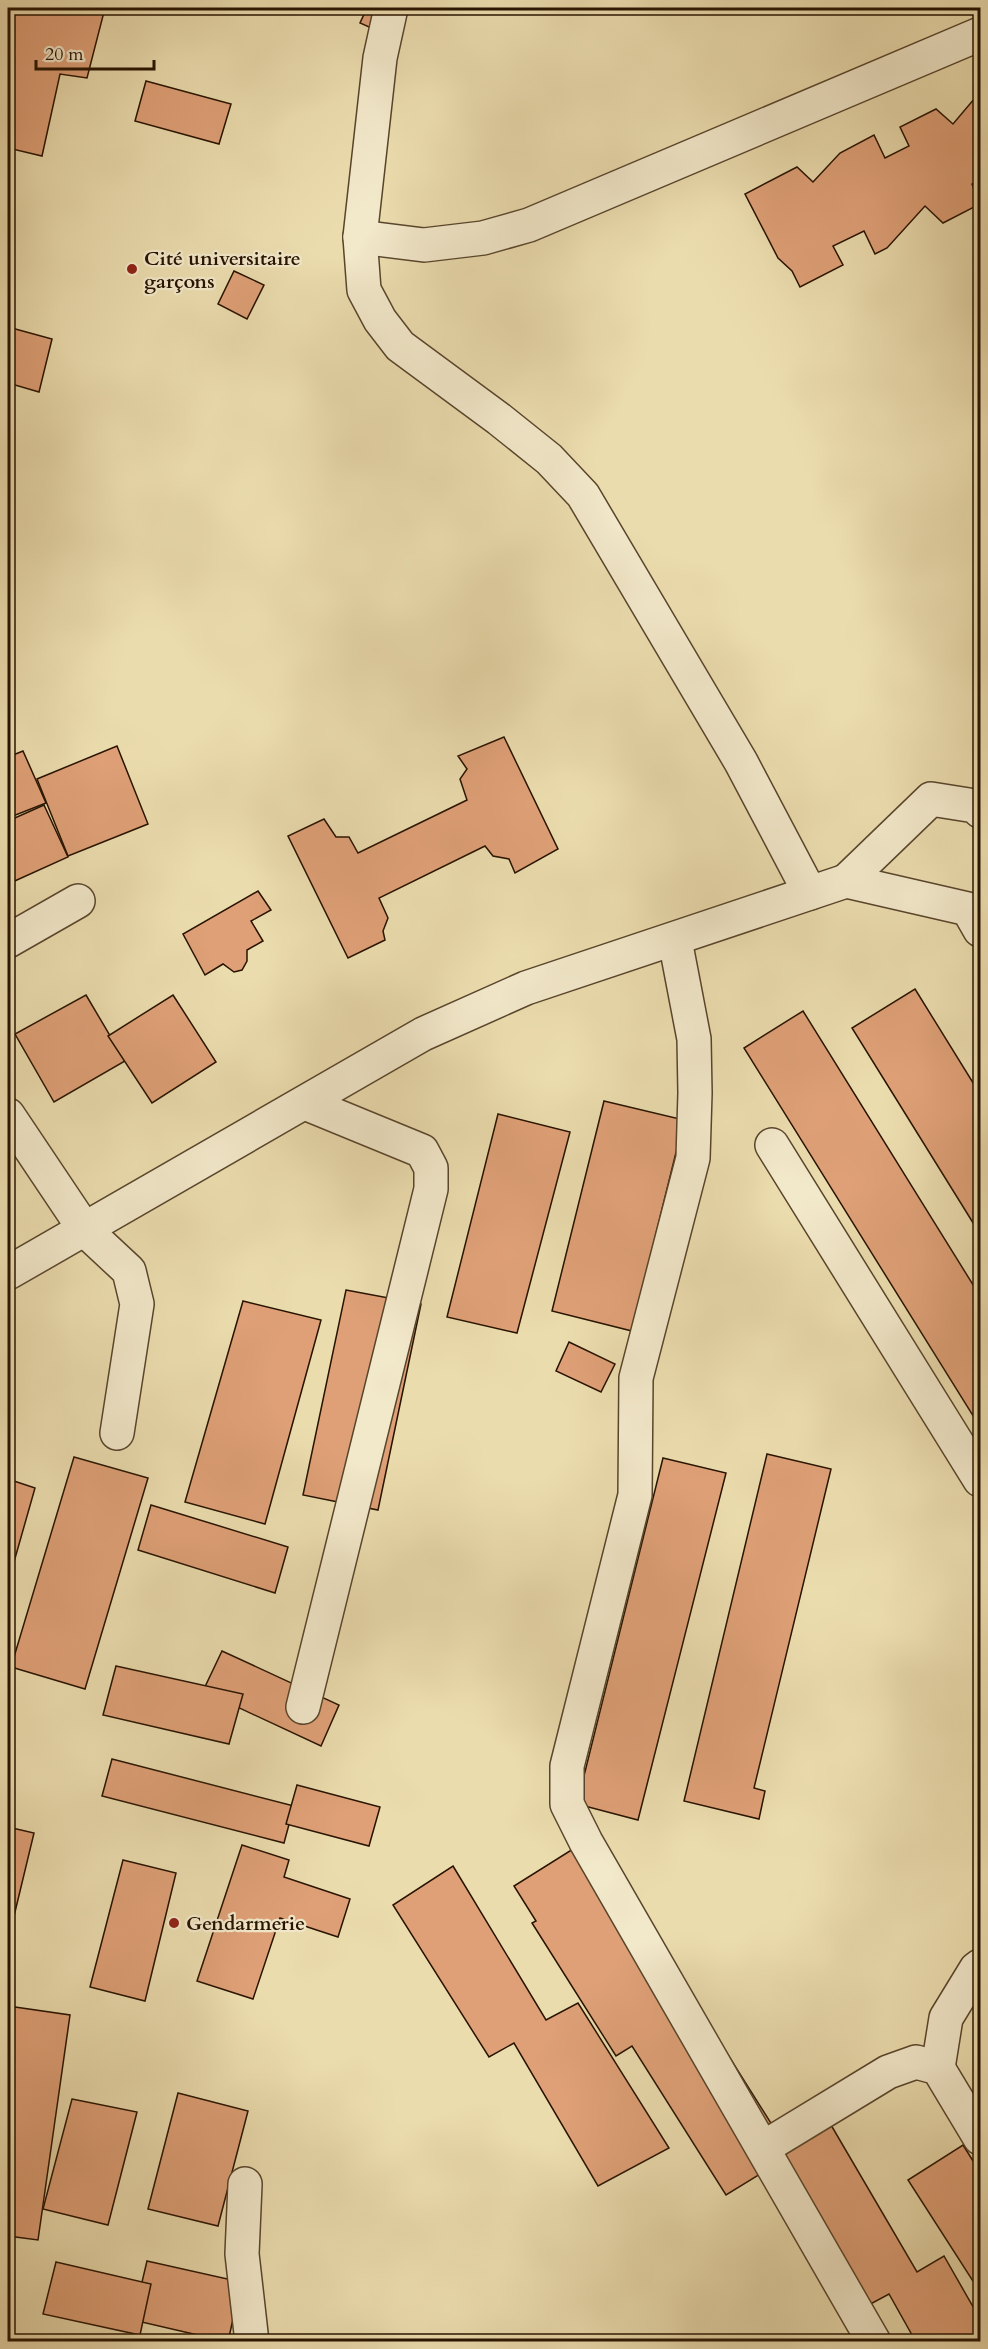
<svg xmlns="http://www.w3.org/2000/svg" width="988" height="2349" font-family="Cardo,serif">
<rect width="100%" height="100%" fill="#ebdcae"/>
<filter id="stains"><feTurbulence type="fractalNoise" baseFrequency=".00333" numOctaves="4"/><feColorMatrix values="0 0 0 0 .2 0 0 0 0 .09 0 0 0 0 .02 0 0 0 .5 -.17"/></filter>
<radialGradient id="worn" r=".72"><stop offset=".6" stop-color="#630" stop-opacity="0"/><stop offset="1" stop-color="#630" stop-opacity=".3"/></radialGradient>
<g fill="#dfa077" stroke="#271300" stroke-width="1.5">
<polygon points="8,8 105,8 87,78 60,74 42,156 8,148"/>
<polygon points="367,8 382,8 380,32 360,23"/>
<polygon points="146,81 231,104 219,144 135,121"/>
<polygon points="980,92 980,179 972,184 980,204 943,223 925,206 887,248 875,254 864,231 833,246 843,265 800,287 792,271 778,258 745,194 797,167 813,182 840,153 874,135 885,158 909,146 900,127 936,109 953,124"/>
<polygon points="234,271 264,285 247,319 218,304"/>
<polygon points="8,327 52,339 39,392 8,383"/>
<polygon points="504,737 558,849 515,873 509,859 493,856 485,846 379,898 388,918 383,931 385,940 348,958 288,836 324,819 336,837 349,837 358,853 467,800 460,779 467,769 458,756"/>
<polygon points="117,746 148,824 68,856 37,779"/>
<polygon points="23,751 46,803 8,818 8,757"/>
<polygon points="44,805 68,857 8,884 8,821"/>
<polygon points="258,891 271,910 251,921 263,941 247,950 247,961 242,970 234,972 223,964 205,975 183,934"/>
<polygon points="915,989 980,1094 980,1234 852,1028"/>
<polygon points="86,995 125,1061 54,1102 15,1034"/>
<polygon points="173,995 216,1062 152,1103 108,1036"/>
<polygon points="803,1011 980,1296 980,1427 744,1048"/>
<polygon points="604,1101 684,1120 632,1331 552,1311"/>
<polygon points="498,1114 570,1132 517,1333 447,1317"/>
<polygon points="346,1290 421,1304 378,1510 303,1495"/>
<polygon points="243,1301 321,1320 265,1524 185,1502"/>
<polygon points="569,1342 615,1364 601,1392 556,1371"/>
<polygon points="767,1454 831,1469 754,1788 765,1791 759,1819 684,1801"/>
<polygon points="74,1457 148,1478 85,1689 11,1667"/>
<polygon points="663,1458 726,1473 638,1820 577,1804"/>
<polygon points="8,1479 35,1488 8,1583"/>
<polygon points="151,1505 288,1547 275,1593 138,1550"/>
<polygon points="222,1651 339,1705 321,1746 203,1691"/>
<polygon points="116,1666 243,1694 229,1744 103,1715"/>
<polygon points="112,1759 294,1806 284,1843 102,1796"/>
<polygon points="297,1785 380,1807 369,1846 286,1824"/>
<polygon points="8,1827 34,1833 8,1941"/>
<polygon points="242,1845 289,1860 284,1877 350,1899 338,1937 280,1918 253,1999 197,1981"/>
<polygon points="573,1849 684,1985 791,2155 726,2195 632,2046 616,2056 532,1923 536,1921 514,1886"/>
<polygon points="123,1860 176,1873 145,2001 90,1987"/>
<polygon points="453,1866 546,2020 578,2003 669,2148 598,2186 514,2043 489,2057 393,1905"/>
<polygon points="8,2006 70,2015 38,2240 8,2236"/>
<polygon points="178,2093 248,2111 218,2226 148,2209"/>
<polygon points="72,2099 137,2112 108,2225 43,2209"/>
<polygon points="831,2125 917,2272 944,2256 980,2319 980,2342 916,2342 889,2294 865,2307 777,2156"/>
<polygon points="963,2145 980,2172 980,2292 908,2180"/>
<polygon points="147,2261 241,2282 228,2342 133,2320"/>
<polygon points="56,2262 151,2284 140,2335 43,2314"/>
</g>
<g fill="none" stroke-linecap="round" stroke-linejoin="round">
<g stroke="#58452c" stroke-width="36">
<g id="minor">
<polyline points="391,8 380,58 360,237 364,290 380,320 400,346 499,419 549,459 583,495 741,762 810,893"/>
<polyline points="360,237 424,245 483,238 529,225 980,34"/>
<polyline points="980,811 975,806 931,799 846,881 968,909 980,930"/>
<polyline points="675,940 694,1039 695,1093 693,1158 636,1378 635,1495 567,1766 567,1804 586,1842 874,2342"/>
<polyline points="8,941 78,901"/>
<polyline points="8,1115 85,1230 129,1271 137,1304 117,1433"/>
<polyline points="772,1145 980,1480"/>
<polyline points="8,1273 423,1034 526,988 846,881"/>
<polyline points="303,1707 431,1189 431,1168 422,1151 305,1103"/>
<polyline points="938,2068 946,2018 976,1969 980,1966"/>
<polyline points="763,2148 888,2072 916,2062 938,2068 980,2138"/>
<polyline points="245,2184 242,2254 252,2342"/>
</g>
</g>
<use href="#minor" stroke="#f2e8ca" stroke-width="33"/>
</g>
<g fill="#8f2418" stroke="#f2e8ca" stroke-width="2">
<circle cx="132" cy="269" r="6"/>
<circle cx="174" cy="1923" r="6"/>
</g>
<g text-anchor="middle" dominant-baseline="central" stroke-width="4.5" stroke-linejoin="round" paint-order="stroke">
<g font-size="20" font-weight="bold" fill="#271300" stroke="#f2e8ca" text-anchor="start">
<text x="144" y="258">Cité universitaire<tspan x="144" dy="23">garçons</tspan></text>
<text x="186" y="1923">Gendarmerie</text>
</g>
</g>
<rect width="988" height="2349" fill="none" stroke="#ebdcae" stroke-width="30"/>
<rect x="9" y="9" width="970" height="2331" fill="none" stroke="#271300" stroke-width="3"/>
<rect x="15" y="15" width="958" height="2319" fill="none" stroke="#271300" stroke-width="1.5"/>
<path d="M36 60v9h118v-9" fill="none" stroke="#271300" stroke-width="3"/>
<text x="45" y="60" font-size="18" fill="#271300" stroke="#f2e8ca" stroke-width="4.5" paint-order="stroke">20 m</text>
<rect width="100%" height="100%" filter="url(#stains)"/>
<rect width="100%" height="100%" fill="url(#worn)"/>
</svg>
